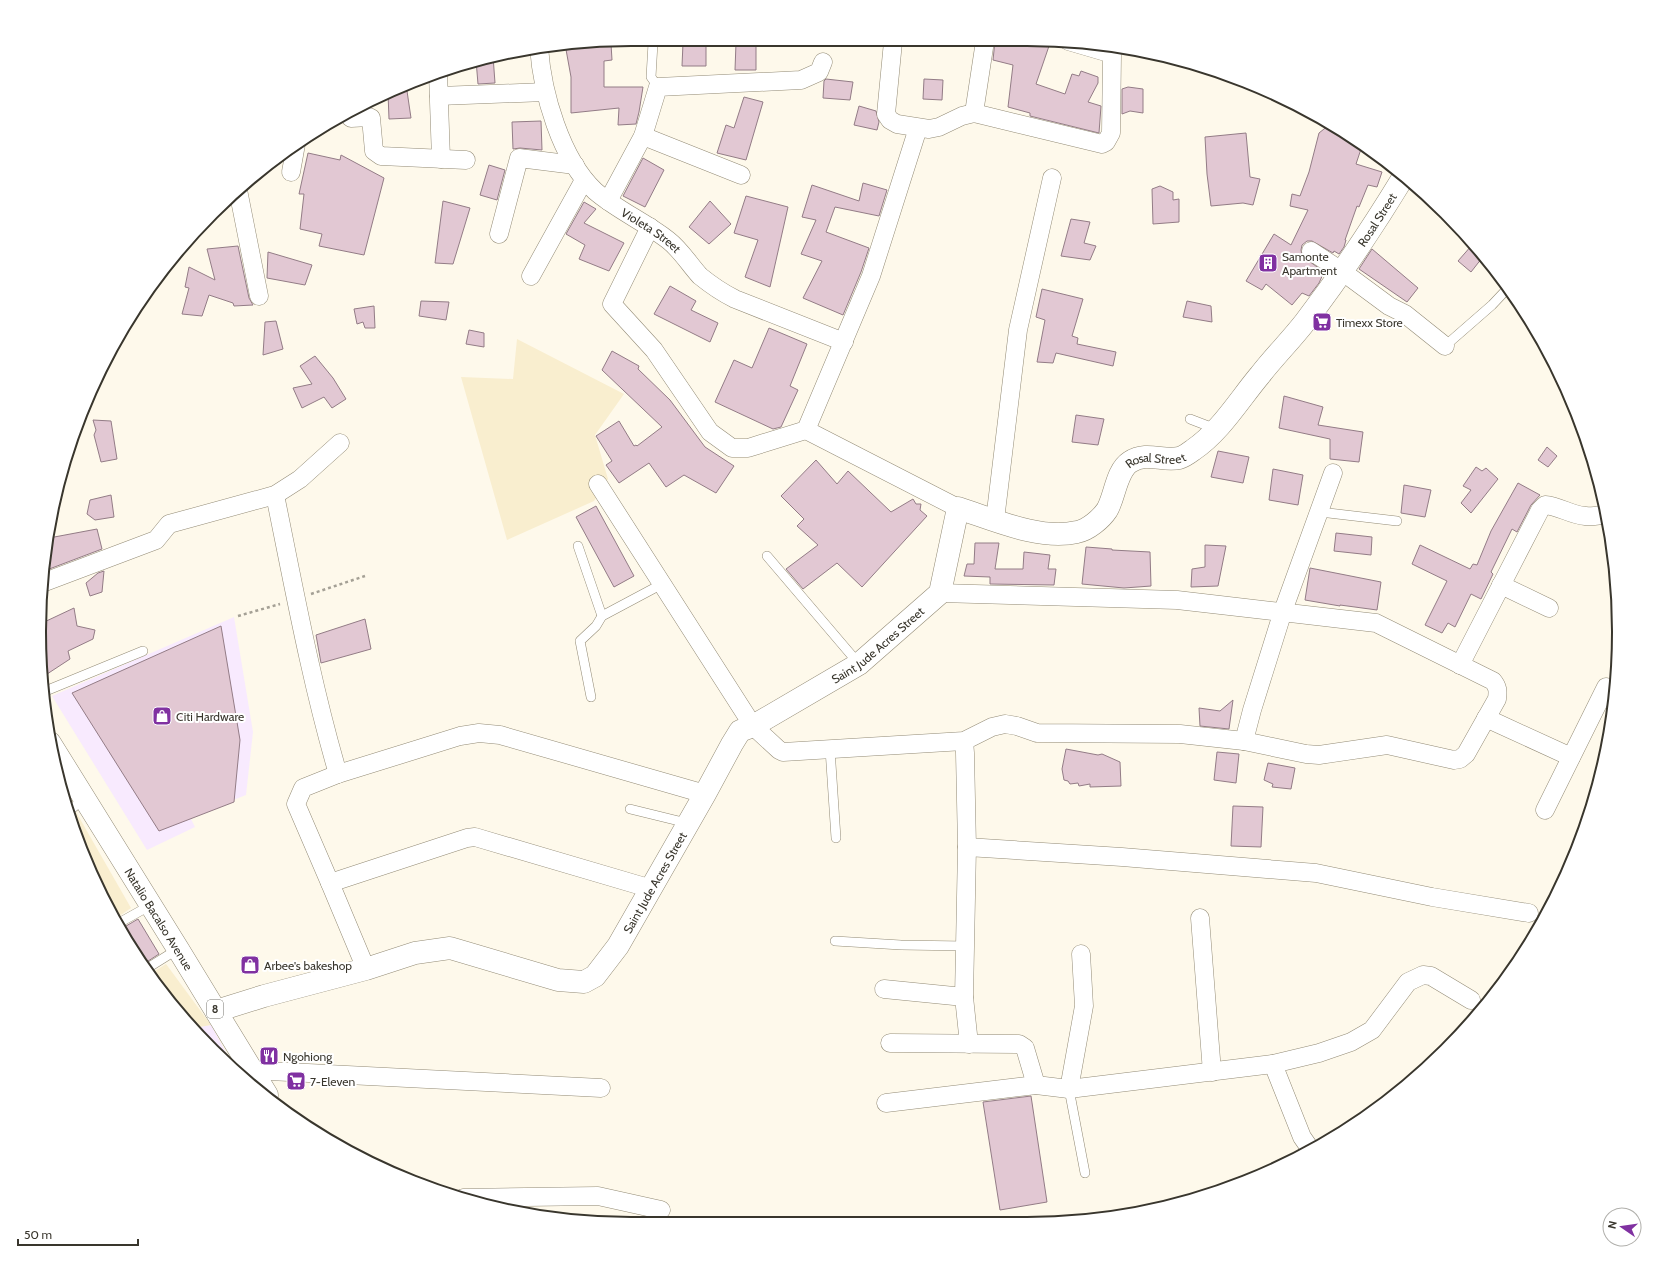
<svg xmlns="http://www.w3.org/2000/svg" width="1658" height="1263" font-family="Cabin,sans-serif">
<rect width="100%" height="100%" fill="#fef9eb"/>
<g fill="#f8eafe">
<polygon points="234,617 253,732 246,795 190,817 195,827 147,850 52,696"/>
<polygon points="211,1025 235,1069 212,1050 194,1028"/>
</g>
<g fill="#f9eecf">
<polygon points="517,339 624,394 595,435 608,479 594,501 507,540 461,377 513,379"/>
<polygon points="60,784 131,908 115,919 100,893 70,822"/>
<polygon points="166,964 211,1025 194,1028 150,974"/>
</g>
<g fill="#e2c8d3" stroke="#937c86">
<polygon points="995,41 1030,41 1049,46 1036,84 1065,94 1072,74 1079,76 1081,71 1098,77 1098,83 1088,102 1101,106 1099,133 1030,116 1030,113 1008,107 1013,65 993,60"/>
<polygon points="683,43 706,43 706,66 682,66"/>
<polygon points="736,43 756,44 756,70 735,70"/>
<polygon points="565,44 611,44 612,60 604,61 604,87 643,87 639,112 636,124 618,125 619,108 571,113 571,77"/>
<polygon points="493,56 495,83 478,84 476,60"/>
<polygon points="826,79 853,82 850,100 823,98 824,81"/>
<polygon points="924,79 943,80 942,100 923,99"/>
<polygon points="1128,87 1143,89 1143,113 1130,111 1122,114 1122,89"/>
<polygon points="407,91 411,118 389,119 388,93"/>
<polygon points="744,97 763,102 746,160 717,153 726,125 734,128"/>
<polygon points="859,106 876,111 879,122 877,130 854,125"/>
<polygon points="541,121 542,150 520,148 513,149 512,122"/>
<polygon points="1329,125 1362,146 1356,164 1382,172 1377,187 1368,185 1359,207 1357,206 1345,240 1346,240 1344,247 1339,254 1334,251 1333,253 1312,241 1307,241 1302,245 1301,250 1302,256 1324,272 1319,283 1309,296 1302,293 1292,305 1266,284 1262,290 1246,281 1274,234 1291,245 1308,210 1290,206 1292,194 1300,196 1309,172 1319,133"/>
<polygon points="1246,133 1250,177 1260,179 1253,205 1243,203 1211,206 1207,174 1205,137"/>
<polygon points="308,153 340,160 341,155 384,178 364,255 319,246 322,234 300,229 304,194 299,194"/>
<polygon points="643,158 664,170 645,207 623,196"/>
<polygon points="489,165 505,170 497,200 480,195"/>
<polygon points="863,183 887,190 879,216 835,207 826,232 869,248 861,272 843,315 803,298 822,261 801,254 816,220 802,217 812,185 859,201"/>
<polygon points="1160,186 1173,192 1173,200 1179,199 1179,222 1153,224 1152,189"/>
<polygon points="746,196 788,207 770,287 745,277 758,240 734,233"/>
<polygon points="443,201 470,208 453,264 435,263"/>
<polygon points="710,201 731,224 709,244 689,227"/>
<polygon points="584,202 596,209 584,223 624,243 609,271 579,259 585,245 566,234"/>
<polygon points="1071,219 1090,222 1084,243 1096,246 1090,260 1061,256"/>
<polygon points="1472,245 1482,258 1471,272 1458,261"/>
<polygon points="238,246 249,298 253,305 234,306 233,303 209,295 202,316 182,314 189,288 185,287 189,267 215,280 207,249"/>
<polygon points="1372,249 1418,288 1407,302 1359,269"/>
<polygon points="268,252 312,265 305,285 267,278"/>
<polygon points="670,286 696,301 691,310 718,323 710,342 654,314"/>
<polygon points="1042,289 1083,299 1072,336 1078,338 1077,344 1116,352 1113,366 1056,353 1053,363 1037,362 1045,320 1036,317"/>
<polygon points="421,301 449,302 446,320 419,316"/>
<polygon points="1187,301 1211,306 1212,322 1183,317"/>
<polygon points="374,306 375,328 365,328 363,322 357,324 354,309"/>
<polygon points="276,321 283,349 263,355 265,322"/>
<polygon points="769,328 807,344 790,386 798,390 781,427 773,429 715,402 734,360 752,368"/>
<polygon points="469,330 484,333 484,347 466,344"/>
<polygon points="612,351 639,366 638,369 670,400 705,447 734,466 716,493 684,475 666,487 649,463 619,483 606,465 612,461 596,436 619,421 634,446 636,445 637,446 662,427 602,370"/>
<polygon points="315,356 333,378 346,399 332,408 324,397 302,408 293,388 312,384 300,366"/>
<polygon points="1284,396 1323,407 1318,425 1363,432 1359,462 1330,459 1330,439 1279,428"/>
<polygon points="1076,415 1104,419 1098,445 1072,442"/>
<polygon points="93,420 111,421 117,459 101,462 94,435 96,430"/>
<polygon points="1547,447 1557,456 1548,467 1538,460"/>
<polygon points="1218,451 1249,457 1243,483 1211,477"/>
<polygon points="816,460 837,484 848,471 891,512 913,499 916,504 921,504 920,510 927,516 862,587 837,563 803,589 786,569 818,545 797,526 804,519 781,496"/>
<polygon points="1476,467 1482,471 1486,468 1498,479 1471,513 1461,503 1471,490 1463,486"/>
<polygon points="1273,469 1303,475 1298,505 1269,500"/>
<polygon points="1518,483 1540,495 1531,505 1517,532 1512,529 1491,572 1493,574 1481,599 1471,594 1455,627 1448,623 1442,633 1425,625 1447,581 1412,564 1420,545 1470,569 1473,564 1477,565 1491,531"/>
<polygon points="1404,485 1431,490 1425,517 1401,513"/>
<polygon points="111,495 114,517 95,520 87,514 90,500"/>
<polygon points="596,506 634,576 614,587 576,517"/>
<polygon points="97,529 102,549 44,571 49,538"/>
<polygon points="1336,533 1372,537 1371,555 1334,551"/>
<polygon points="975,543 999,543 995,569 1023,569 1024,552 1050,555 1048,569 1056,569 1054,585 990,584 990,577 964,576 967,564 974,564"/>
<polygon points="1205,545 1226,546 1218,586 1191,587 1192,569 1205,567"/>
<polygon points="1086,547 1112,549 1112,550 1150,552 1151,586 1124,588 1082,584"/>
<polygon points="1310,568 1381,582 1377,610 1340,605 1340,606 1305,600"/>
<polygon points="104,571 102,592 90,596 86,583 98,573"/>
<polygon points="74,608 77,626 95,630 93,639 68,651 70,659 41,678 40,624"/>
<polygon points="365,619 371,649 321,663 316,635"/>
<polygon points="221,626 240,740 234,802 159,831 72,693"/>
<polygon points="1233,700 1229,729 1200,726 1199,708 1220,711"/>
<polygon points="1066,749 1098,755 1102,754 1120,762 1121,786 1090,787 1090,784 1079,786 1078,783 1070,784 1068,781 1064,780 1062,769"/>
<polygon points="1217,752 1239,754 1236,783 1214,780"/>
<polygon points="1268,763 1295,768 1291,789 1272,787 1273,784 1264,780"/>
<polygon points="1233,806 1263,807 1261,847 1231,846"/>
<polygon points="138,919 159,954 142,965 121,929"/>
<polygon points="1031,1096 1047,1202 1000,1210 983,1102"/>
</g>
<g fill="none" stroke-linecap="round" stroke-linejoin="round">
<g stroke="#938b76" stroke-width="10">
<g id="service">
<polyline points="653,43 651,77 658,87"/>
<polyline points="1445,346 1492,305 1508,288"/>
<polyline points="1190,419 1216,429"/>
<polyline points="1320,512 1397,521"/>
<polyline points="578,546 602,616"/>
<polyline points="767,556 859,664"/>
<polyline points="43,692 143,651"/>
<polyline points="591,697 580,641 596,626 602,616 662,584"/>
<polyline points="830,749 836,838"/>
<polyline points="630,809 687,823"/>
<polyline points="68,814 70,810 84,799"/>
<polyline points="117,924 151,905"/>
<polyline points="835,941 901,945 965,946"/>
<polyline points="146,969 178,949"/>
<polyline points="1069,1089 1085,1173"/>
</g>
</g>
<g stroke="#938b76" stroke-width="19">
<g id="minor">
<polyline points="893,42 886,114 890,120 897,124 929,129 939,127 962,116 974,113 1102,144 1106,142 1111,133 1112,55 1109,53 1068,41"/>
<path id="s1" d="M539,47c3,46 22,112 56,144 22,19 50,31 73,49 13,10 21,24 32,36 11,9 23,17 35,23l109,43"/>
<polyline points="438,73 441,159"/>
<polyline points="439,96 545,92"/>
<polyline points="348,112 349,116 351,118 369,117 371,118 374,151 381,156 466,160"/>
<polyline points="974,113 985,41"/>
<polyline points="643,136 741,175"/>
<polyline points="291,172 296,144"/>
<polyline points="238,190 259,296"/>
<polyline points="608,201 643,136 658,87 801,80 819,72 823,62"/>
<polyline points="650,227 612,304 654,350 710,432 732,448 748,448 806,430 871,276 918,128"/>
<polyline points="499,234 519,158 575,165"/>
<polyline points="1311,251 1343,272 1389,306 1405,314 1445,346"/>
<polyline points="531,276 584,180"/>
<polyline points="806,430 958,508"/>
<path d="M598,484l155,242 26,24 4,2 181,-11 28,-14 13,-3 12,2 20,7 143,1 64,7 62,13 13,1 68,-10 67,15 6,-1 6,-5 31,-55c1,-8 1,-12 -4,-18l-117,-58 -199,-23 -237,-7"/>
<path d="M275,495c19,93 36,187 63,279"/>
<polyline points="995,520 1018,330 1052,178"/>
<polyline points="42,583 156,540 169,524 275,495 300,479 340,443"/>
<polyline points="1501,585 1549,608"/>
<path d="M1460,665l80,-155 5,-5c14,1 26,10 40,11 7,1 15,-1 22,-2"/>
<polyline points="1486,718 1571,757"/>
<polyline points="964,741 965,753 967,847 964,997 969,1044"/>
<polyline points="1244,741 1252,710 1283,611 1333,473"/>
<polyline points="1545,810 1606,687"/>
<polyline points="967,847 1122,857 1316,873 1432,897 1529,913"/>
<polyline points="330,883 467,838 475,837 652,889"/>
<polyline points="1200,918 1212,1072"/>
<polyline points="366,969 330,883 296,804 303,788 338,774 460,736 479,733 500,735 705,794"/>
<polyline points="884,989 964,997"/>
<polyline points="890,1043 1019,1044 1025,1048 1036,1085"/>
<polyline points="1273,1064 1302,1137 1311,1150"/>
<polyline points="251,1070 601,1088"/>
<polyline points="1069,1089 1084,1006 1081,954"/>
<polyline points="886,1103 1036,1085 1069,1089 1273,1064 1319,1053 1351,1042 1372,1030 1408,982 1423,975 1431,976 1471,1000"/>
<polyline points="463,1198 598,1196 661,1210"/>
</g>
</g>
<g stroke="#938b76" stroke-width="23">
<g id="tertiary">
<path id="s2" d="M216,1011l48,-15 102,-27 49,-16 35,-5 108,32 26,2 11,-6 23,-30 87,-152 27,-50 8,-13 13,-5 106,-62 81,-71 18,-85c34,11 83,33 119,24 11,-2 24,-13 30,-22 8,-13 9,-39 23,-48 17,-11 33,0 49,-4 4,-1 10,-5 14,-8 27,-18 46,-50 67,-75 14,-18 31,-35 45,-53 36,-47 68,-95 99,-146"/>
</g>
</g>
<g stroke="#938b76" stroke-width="23">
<g id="primary">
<path id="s3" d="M50,743l128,206 89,146"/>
</g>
</g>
<g stroke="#a4a095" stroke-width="2.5" stroke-dasharray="3 3" stroke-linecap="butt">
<polyline points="311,594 365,576"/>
<polyline points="238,616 280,604"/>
</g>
<use href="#service" stroke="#fff" stroke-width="9"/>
<use href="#minor" stroke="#fff" stroke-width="18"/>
<use href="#tertiary" stroke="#fff" stroke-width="22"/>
<use href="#primary" stroke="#fff" stroke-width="22"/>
</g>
<defs>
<g id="building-square" transform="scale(1)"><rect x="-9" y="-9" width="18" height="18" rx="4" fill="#8031a1" stroke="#fff"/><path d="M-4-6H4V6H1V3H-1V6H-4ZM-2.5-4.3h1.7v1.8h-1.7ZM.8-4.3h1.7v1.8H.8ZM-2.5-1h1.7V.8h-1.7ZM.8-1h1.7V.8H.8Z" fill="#fff"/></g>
<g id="supermarket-square" transform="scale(1)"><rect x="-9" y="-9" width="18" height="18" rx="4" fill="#8031a1" stroke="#fff"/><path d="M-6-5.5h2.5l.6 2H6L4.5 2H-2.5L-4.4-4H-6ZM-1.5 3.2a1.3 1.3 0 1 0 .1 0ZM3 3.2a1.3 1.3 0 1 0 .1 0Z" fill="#fff"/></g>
<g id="shop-square" transform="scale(1)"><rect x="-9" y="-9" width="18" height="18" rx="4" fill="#8031a1" stroke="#fff"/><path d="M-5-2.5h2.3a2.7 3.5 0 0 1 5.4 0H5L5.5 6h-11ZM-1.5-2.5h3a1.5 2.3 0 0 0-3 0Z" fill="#fff"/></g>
<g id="restaurant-square" transform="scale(1)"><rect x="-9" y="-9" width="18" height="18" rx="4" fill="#8031a1" stroke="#fff"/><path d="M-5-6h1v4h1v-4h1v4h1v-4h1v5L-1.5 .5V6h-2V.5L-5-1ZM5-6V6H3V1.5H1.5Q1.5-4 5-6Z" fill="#fff"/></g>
</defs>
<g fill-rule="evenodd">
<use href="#building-square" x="1268" y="263"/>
<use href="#supermarket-square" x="1322" y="322"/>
<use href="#shop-square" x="162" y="716"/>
<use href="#shop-square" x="250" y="965"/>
<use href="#restaurant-square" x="269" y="1056"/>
<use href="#supermarket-square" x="296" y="1081"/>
</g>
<g text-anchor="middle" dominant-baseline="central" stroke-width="4" stroke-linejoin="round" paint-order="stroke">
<rect fill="#fff" stroke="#74726c" stroke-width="1" x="207" y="1000" width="16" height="18" rx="3"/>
<g font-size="11" font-weight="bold" fill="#39362d">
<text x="215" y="1009">8</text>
</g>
<g font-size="12" fill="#39362d" stroke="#fff">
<text stroke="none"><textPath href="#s2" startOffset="1587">Rosal Street</textPath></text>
<text stroke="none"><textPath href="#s1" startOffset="226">Violeta Street</textPath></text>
<text stroke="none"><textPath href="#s2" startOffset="1251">Rosal Street</textPath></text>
<text stroke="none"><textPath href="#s2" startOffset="842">Saint Jude Acres Street</textPath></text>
<text stroke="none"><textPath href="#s2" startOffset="505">Saint Jude Acres Street</textPath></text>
<text stroke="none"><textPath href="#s3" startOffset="207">Natalio Bacalso Avenue</textPath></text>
</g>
<g font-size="12" fill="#39362d" stroke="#fff" text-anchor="start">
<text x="1282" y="256">Samonte<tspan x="1282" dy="14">Apartment</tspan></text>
<text x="1336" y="322">Timexx Store</text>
<text x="176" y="716">Citi Hardware</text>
<text x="264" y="965">Arbee's bakeshop</text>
<text x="283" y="1056">Ngohiong</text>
<text x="310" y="1081">7-Eleven</text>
</g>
</g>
<path d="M0 0H1658V1263H0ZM631 46H1027A585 585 0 0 1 1612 631V632A585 585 0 0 1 1027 1217H631A585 585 0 0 1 46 632V631A585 585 0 0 1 631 46Z" fill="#fff" fill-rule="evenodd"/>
<path fill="none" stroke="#39362d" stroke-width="2" d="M631 46H1027A585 585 0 0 1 1612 631V632A585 585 0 0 1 1027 1217H631A585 585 0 0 1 46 632V631A585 585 0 0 1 631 46Z"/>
<g transform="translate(1622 1227) rotate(283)"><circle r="19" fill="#ffffff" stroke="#b0afab"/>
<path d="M0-3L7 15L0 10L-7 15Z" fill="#8031a1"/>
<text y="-6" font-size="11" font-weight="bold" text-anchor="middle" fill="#39362d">N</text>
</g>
<path d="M18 1239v6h120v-6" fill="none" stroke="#39362d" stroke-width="2"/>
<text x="24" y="1239" font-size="12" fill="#39362d" stroke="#ffffff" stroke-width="3" paint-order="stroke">50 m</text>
</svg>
